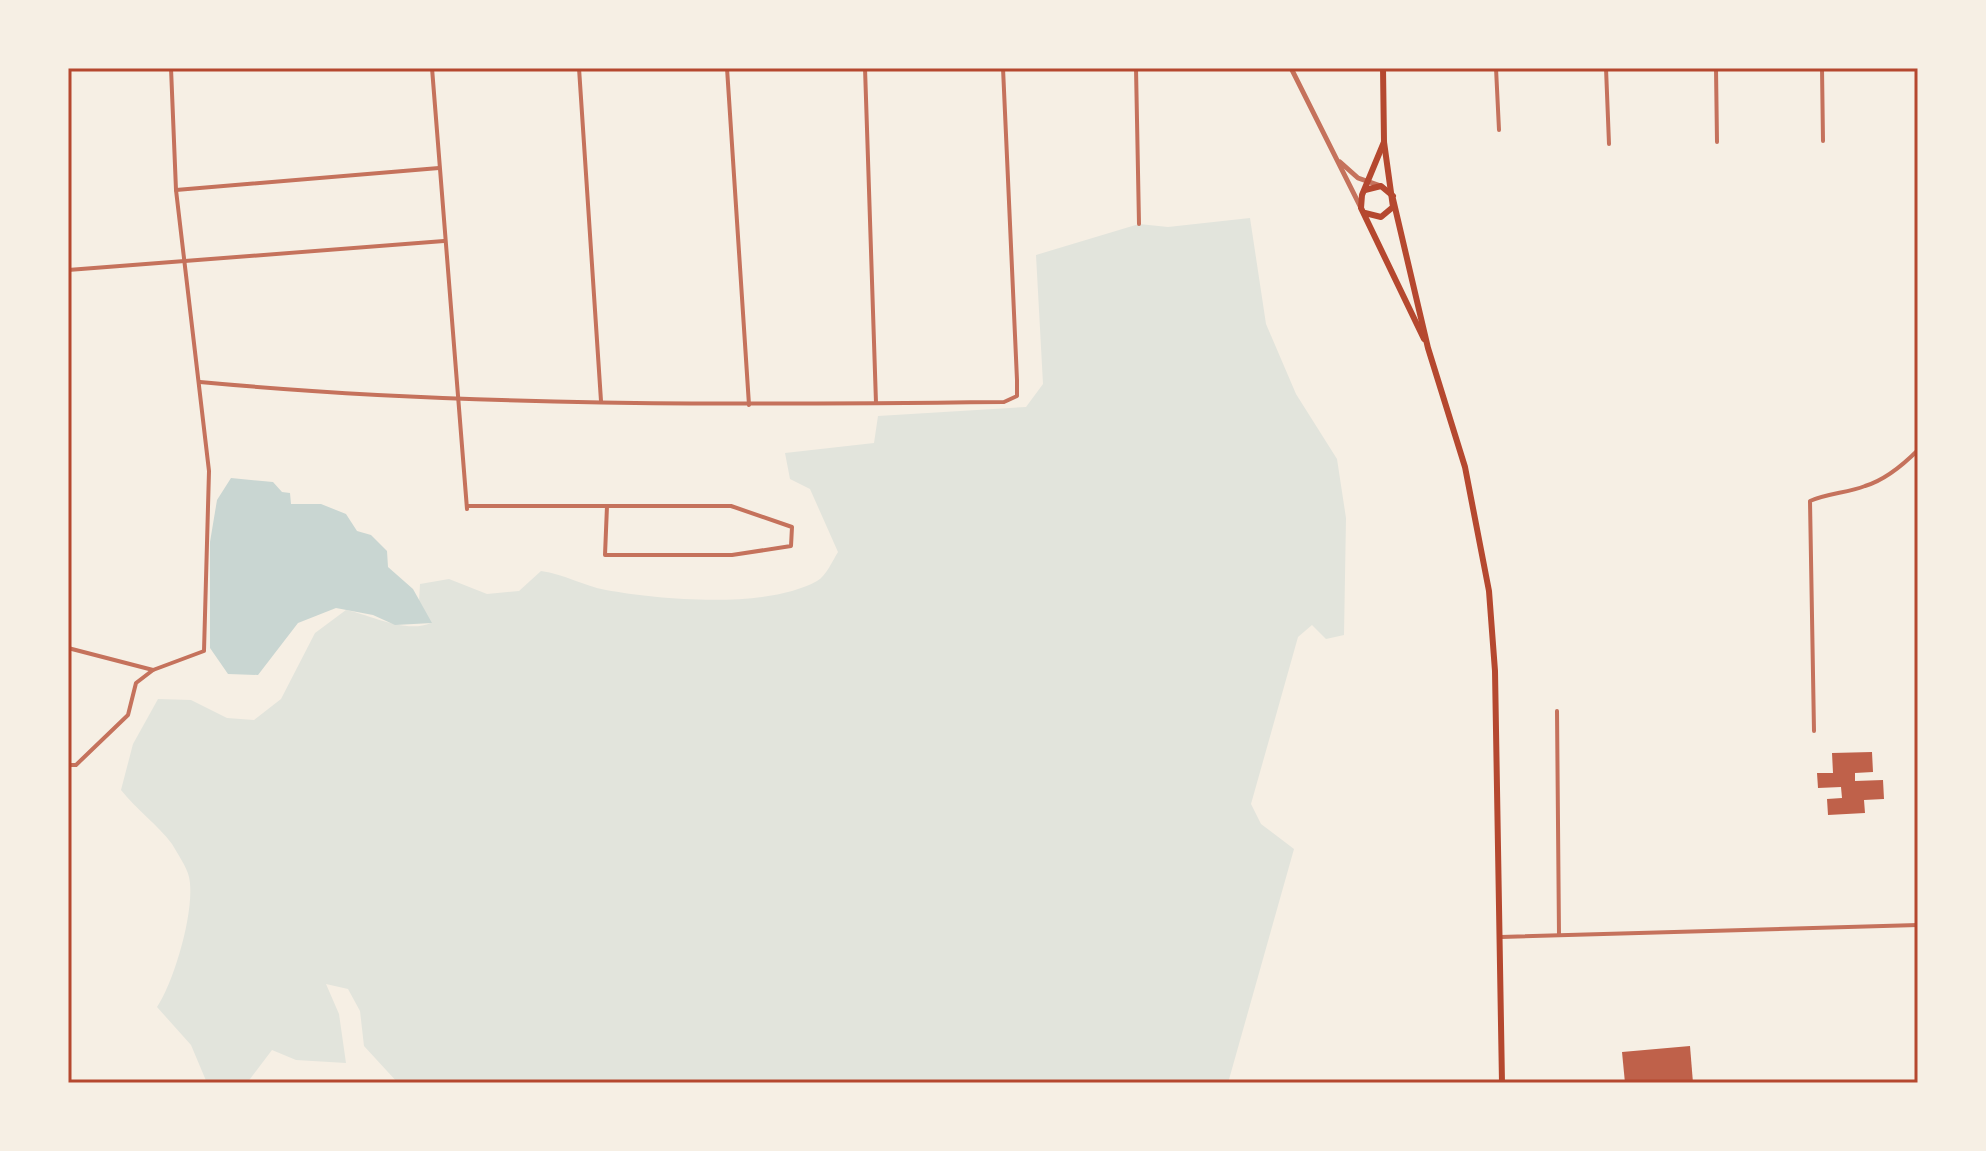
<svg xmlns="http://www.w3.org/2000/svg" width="1986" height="1151" font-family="Ubuntu,sans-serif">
<rect width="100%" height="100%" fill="#f6efe4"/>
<path fill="#e2e4dc" d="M1250,218l16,106 30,70 41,65 9,59 -2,117 -18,4 -14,-14 -14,12 -47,167 10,20 33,25 -66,234h-830l-34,-37 -4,-35 -12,-22 -22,-5 13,30 7,49 -50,-3 -24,-10 -25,33h-40l-16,-38 -34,-38c17,-25 39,-99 32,-130 -2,-10 -12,-24 -17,-33 -13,-18 -36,-35 -51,-54l12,-46 25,-45 33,1 36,18 27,2 27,-21 34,-66 31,-23c25,5 60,24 85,13l-12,-21 1,-18 29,-5 38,15 32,-3 22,-20c23,3 43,15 65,19 55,10 161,19 211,-9 9,-5 16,-21 21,-29l-28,-63 -20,-10 -5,-26 89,-10 4,-27 148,-9 17,-23 -7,-129 103,-31 29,3z"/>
<polygon fill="#c9d6d2" points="231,478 273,482 282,492 290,493 291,504 321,504 346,514 357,531 371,535 387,551 388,567 413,589 432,623 395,625 373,615 336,608 298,623 258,675 228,674 210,648 210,542 217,500"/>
<g fill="#bf614a">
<polygon points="1872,752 1873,772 1855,773 1855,781 1883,780 1884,799 1864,800 1865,813 1828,815 1827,799 1842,798 1841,787 1818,788 1817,773 1833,773 1832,753"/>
<polygon points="1690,1046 1693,1083 1625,1083 1622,1052"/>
</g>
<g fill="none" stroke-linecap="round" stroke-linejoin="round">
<g stroke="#c5725c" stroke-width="4">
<polyline points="432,68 467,509"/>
<polyline points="579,68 601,401"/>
<polyline points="727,68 749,405"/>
<polyline points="865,68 876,403"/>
<polyline points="1136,68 1139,224"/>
<polyline points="1496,68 1499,130"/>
<polyline points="1606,68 1609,144"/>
<polyline points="1716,68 1717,142"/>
<polyline points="1822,68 1823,141"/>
<polyline points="176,190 439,168"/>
<polyline points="68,270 444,241"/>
<path d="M200,382c267,25 535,23 804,20l13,-6v-16l-14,-312"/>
<polyline points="467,506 731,506 792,527 791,546 732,555 605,555 607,506"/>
<polyline points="68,648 153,670 204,651 209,471 176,190 171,68"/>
<polyline points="1557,711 1559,935"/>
<path d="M1814,731l-4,-230c19,-8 37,-8 55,-15 20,-6 39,-22 53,-36"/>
<polyline points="68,765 76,765 128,715 136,683 153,670"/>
<polyline points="1501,937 1918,925"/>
</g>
<g stroke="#c5725c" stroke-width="5">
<polyline points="1291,68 1361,208"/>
<polyline points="1340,162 1358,178 1381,186"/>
</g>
<g stroke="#b5482f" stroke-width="6">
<polyline points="1384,142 1362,195 1361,208 1424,339"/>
<polyline points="1365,190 1381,186 1393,196"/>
<polyline points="1393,199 1428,348 1465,467 1489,591 1495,671 1502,1083"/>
<polyline points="1365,213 1381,217 1393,207 1384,142 1383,68"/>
</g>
</g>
<rect width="1986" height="1151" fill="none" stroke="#f6efe4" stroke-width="140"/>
<rect x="70" y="70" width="1846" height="1011" fill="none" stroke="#b5482f" stroke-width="3"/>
</svg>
